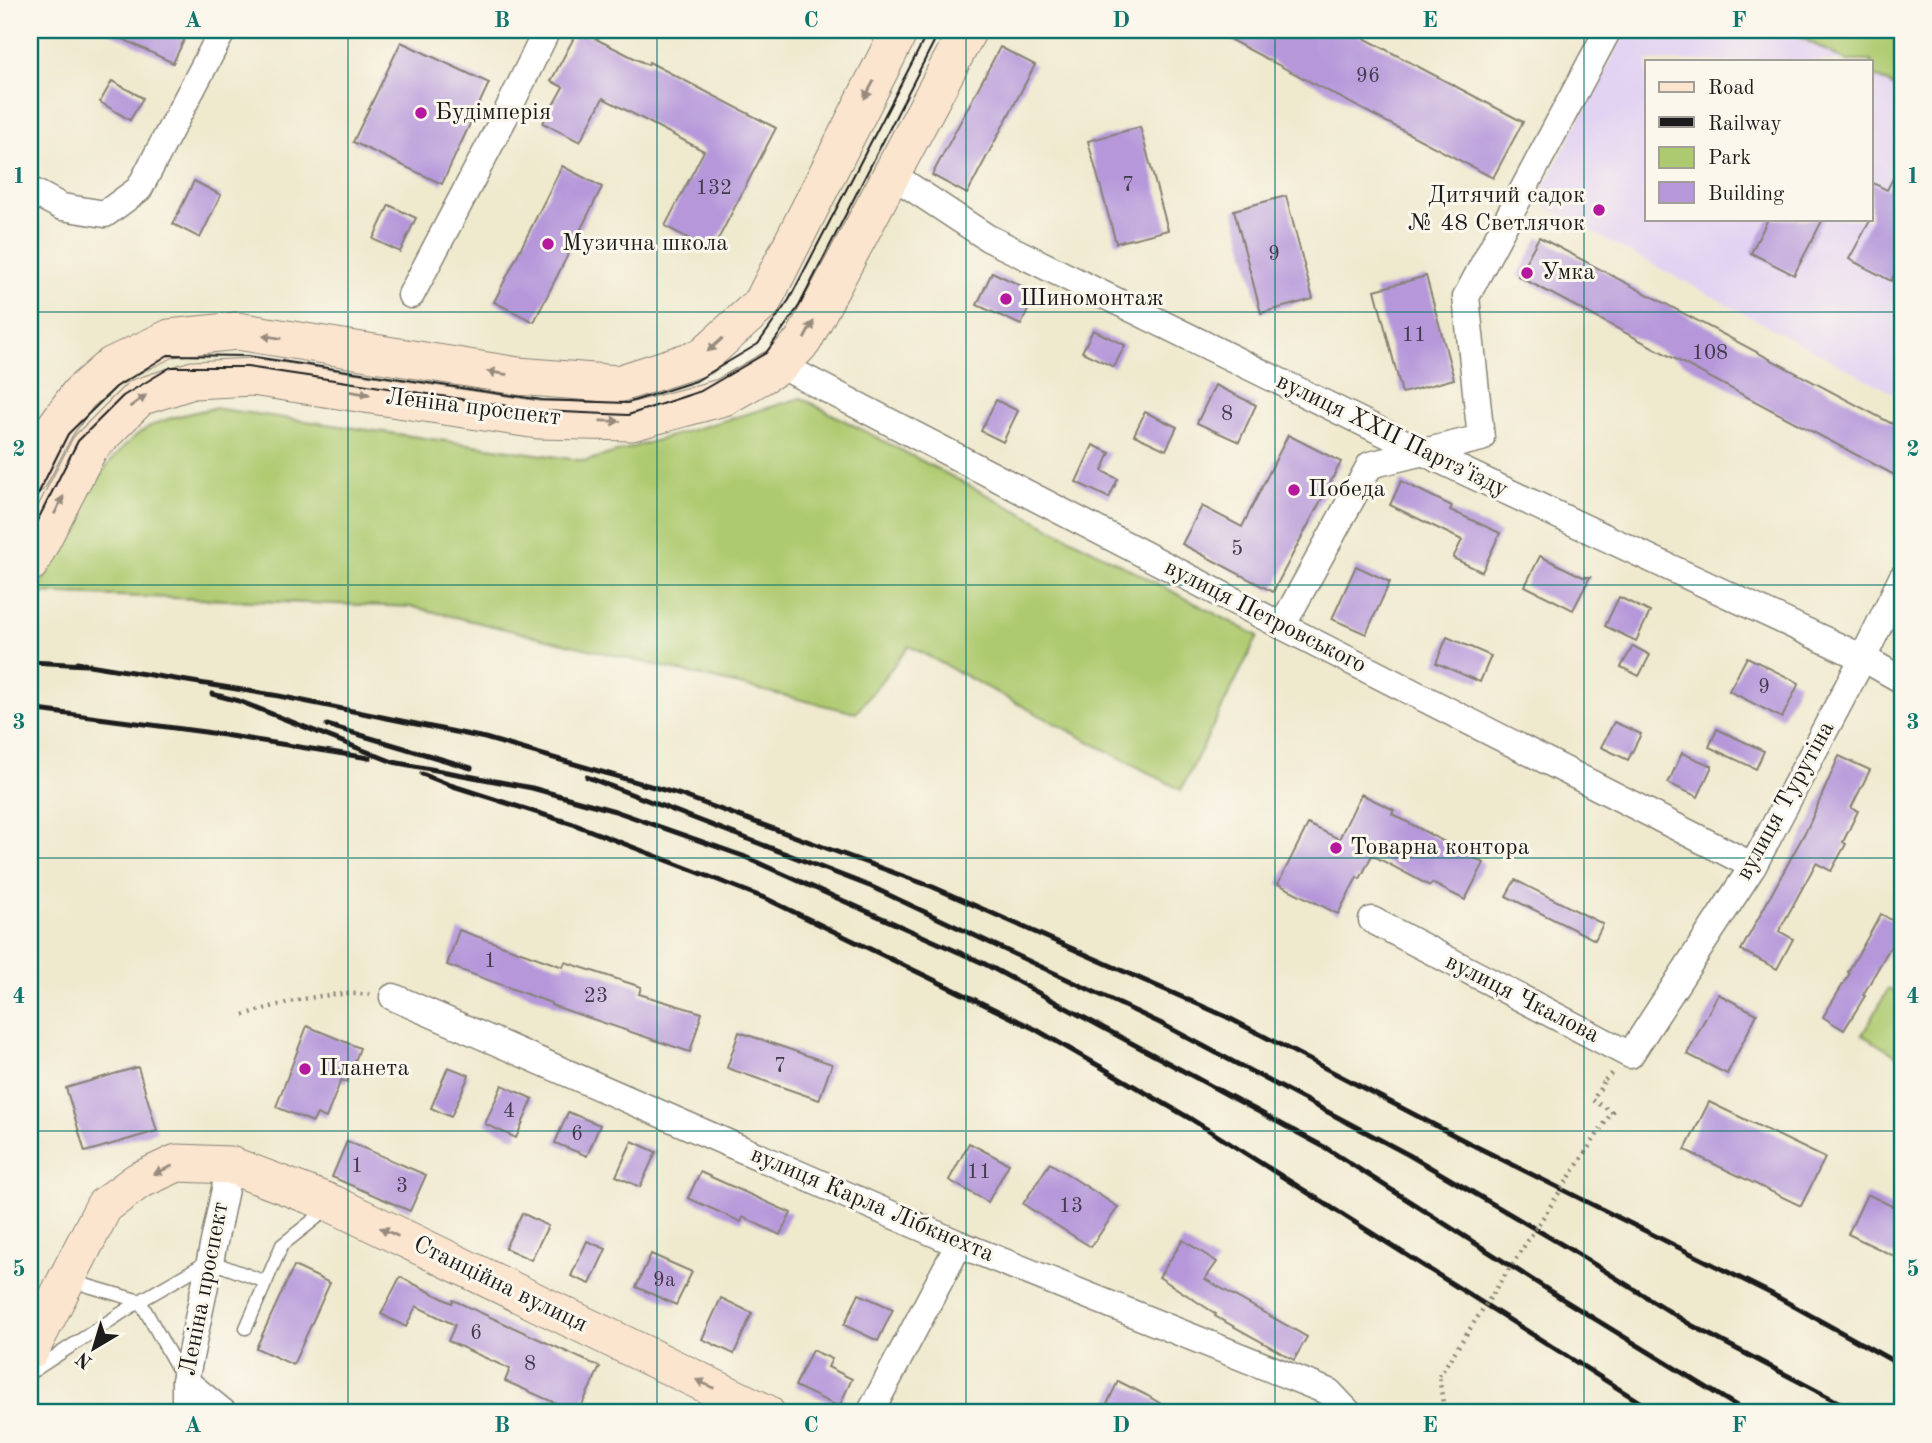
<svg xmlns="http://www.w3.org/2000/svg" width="1932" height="1443" font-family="'Old Standard TT',serif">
<rect width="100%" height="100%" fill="#fbf7ec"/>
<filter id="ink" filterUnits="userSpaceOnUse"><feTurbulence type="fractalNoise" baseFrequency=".0143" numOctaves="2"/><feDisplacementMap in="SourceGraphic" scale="14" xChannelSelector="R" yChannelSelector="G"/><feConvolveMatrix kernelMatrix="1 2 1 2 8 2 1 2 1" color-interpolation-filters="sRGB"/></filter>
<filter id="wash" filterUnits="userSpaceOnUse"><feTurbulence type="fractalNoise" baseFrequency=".00686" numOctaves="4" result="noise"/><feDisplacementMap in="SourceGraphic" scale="28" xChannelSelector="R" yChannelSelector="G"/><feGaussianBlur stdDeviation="1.57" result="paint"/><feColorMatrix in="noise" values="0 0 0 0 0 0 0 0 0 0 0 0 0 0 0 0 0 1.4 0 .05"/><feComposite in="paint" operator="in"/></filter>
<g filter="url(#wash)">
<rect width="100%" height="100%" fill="#efe9ce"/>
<polygon fill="#e3d3f2" points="1627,30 1787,30 1846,61 1647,61 1647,219 1871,219 1871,74 1902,91 1902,398 1536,202"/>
<g fill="#aeca70" stroke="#657346" stroke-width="2">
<polygon points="1787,30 1902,30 1902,91 1871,74 1871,61 1846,61"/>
<path d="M801,398l457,238 -77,154 -272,-144 -53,67 -443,-106 -376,-14c27,-52 54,-122 101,-159 21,-16 50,-20 76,-26l372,53z"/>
<polygon points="1889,988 1902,996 1902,1059 1862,1035"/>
</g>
<g id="blocks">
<g fill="#b597da">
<polygon points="104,30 189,30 173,63"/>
<polygon points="578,30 648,65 649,62 776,128 712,251 665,226 704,151 603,98 580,142 543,123 563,87 551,81"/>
<polygon points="1212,30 1349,30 1523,122 1493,178"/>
<polygon points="401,42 489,83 442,184 353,142"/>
<polygon points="1000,47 1035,65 967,194 932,175"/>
<polygon points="112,81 143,98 130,120 100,102"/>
<polygon points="1140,127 1168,230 1116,243 1088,141"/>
<polygon points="1902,161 1902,260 1891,281 1849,259 1871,219 1871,182 1887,190"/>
<polygon points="562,166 602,187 534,322 494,302"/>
<polygon points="194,181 221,195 200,238 173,224"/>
<polygon points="1286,196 1313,299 1261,313 1234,210"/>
<polygon points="389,205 416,218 400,252 373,239"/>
<polygon points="1768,219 1823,219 1794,275 1751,253"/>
<polygon points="1539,237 1902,429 1902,479 1518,276"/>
<polygon points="992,272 1036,293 1021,325 977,305"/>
<polygon points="1426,276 1454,379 1402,393 1375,290"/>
<polygon points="1093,330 1125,345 1114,367 1082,352"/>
<polygon points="1215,385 1256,405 1239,442 1197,423"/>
<polygon points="996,400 1018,411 1003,442 981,431"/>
<polygon points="1145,412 1177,427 1166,450 1134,435"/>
<polygon points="1288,435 1341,462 1273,592 1182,544 1202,506 1242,527"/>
<polygon points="1093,445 1110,453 1102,471 1118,479 1109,498 1076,482"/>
<polygon points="1401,481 1452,506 1450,510 1500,533 1482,572 1453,558 1462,540 1390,505"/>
<polygon points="1540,556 1583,577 1590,577 1573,610 1525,586"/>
<polygon points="1356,566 1390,582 1366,634 1332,619"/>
<polygon points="1619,597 1650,612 1636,641 1605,626"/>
<polygon points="1447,637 1491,656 1480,682 1436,663"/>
<polygon points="1633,646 1650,655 1639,676 1621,667"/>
<polygon points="1747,657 1799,683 1782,718 1729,691"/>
<polygon points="1614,722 1641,734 1628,760 1601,747"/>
<polygon points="1717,729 1764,751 1756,769 1709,747"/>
<polygon points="1682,753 1712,766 1698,797 1668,783"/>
<polygon points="1839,756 1870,770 1851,808 1858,811 1843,842 1846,844 1831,871 1816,863 1779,931 1793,939 1777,969 1741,950 1809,825"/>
<polygon points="1361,794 1394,810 1392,814 1484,863 1465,900 1432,883 1430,886 1372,855 1360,879 1357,877 1338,914 1278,884 1308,824 1339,839"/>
<polygon points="1515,880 1603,924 1595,940 1506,896"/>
<polygon points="1881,914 1902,926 1863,995 1865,996 1844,1030 1823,1017 1850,973 1848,972"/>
<polygon points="459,930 563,967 565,962 641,987 639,994 702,1013 690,1052 551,1005 551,1003 447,965"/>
<polygon points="1718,994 1757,1014 1727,1074 1687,1054"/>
<polygon points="307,1026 360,1048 347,1082 341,1080 326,1118 317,1114 313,1122 276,1107"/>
<polygon points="739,1032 832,1064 819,1100 727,1068"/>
<polygon points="138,1067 157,1131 85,1152 66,1088"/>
<polygon points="448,1067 469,1075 451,1117 431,1108"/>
<polygon points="502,1085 533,1099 516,1138 485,1124"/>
<polygon points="1709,1102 1825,1158 1801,1206 1685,1150"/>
<polygon points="568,1112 600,1125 587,1156 555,1143"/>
<polygon points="347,1141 426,1175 410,1211 332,1177"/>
<polygon points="632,1141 656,1152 640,1187 616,1176"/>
<polygon points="969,1143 1009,1164 988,1202 949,1180"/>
<polygon points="1050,1163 1118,1207 1091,1247 1023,1204"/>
<polygon points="700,1172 791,1213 780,1235 743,1217 741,1222 688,1198"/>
<polygon points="1867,1194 1902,1211 1902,1260 1848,1234"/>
<polygon points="522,1213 548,1226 531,1260 505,1248"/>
<polygon points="1183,1240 1217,1262 1205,1279 1307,1337 1294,1360 1215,1316 1216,1314 1159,1277"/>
<polygon points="587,1241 606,1249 590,1284 571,1276"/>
<polygon points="651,1254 692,1272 676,1305 636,1287"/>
<polygon points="294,1266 330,1283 293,1365 256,1348"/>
<polygon points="400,1277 452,1303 453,1300 600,1367 578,1413 505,1381 510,1369 448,1341 455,1325 416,1306 406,1327 381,1314"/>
<polygon points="859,1294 893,1309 878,1341 844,1325"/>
<polygon points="721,1298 752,1313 734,1354 702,1339"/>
<polygon points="812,1350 832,1359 828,1367 852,1379 839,1407 795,1386"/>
<polygon points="1118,1381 1146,1395 1176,1413 1125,1413 1107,1404"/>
</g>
</g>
</g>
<g filter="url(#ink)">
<use href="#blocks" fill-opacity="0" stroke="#868275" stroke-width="2"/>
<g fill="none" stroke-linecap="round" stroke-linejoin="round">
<g stroke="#868275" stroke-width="15">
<g id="lane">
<polyline points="71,1281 140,1301 183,1378"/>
<polyline points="246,1328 282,1245 330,1207"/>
<polyline points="30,1373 140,1301 209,1261 266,1282"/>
</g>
</g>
<g stroke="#868275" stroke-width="29">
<g id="street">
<polyline points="891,174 988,238 1425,453 1863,658 1902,680"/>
<polyline points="30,190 62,207 105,214 139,189 223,30"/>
<polyline points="411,295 504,118 547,30"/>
<polyline points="780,365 1282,626 1753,866"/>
<polyline points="1282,626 1370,465 1481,438 1466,297 1608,30"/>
<polyline points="1372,920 1630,1055 1753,866 1863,658 1902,578"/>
<polyline points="393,997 959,1244 1329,1392 1349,1413"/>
<polyline points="185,1381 224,1413"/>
<polyline points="185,1413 185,1381 230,1165"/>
<polyline points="870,1413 959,1244"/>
</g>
</g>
<g stroke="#868275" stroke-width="39">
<g id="secondary">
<polyline points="30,476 56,426 79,394 111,366 170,338 237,331 518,376 618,384 702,357 762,303 900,30"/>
<polyline points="30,563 89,448 140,397 193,380 252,377 538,420 632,422 724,397 780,365 803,341 968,30"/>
<polyline points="30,1351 104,1206 138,1181 177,1163 230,1165 333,1204 766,1413"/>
</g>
</g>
<g stroke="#868275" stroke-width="4.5" stroke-dasharray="2 5" stroke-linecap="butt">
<path d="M244,1015c42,-13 84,-25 128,-20"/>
<polyline points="1605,1080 1614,1071"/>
<polyline points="1436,1413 1443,1403 1439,1376"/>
</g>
<use href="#lane" stroke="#fff" stroke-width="12"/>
<use href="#street" stroke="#fff" stroke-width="26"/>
<use href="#secondary" stroke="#fbe5cf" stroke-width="37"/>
<g stroke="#1c1c1c" stroke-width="2">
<polyline points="30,510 68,434 116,387 168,355 248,356 542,400 627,403 696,381 758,344 789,300 929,30"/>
<polyline points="30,535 78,441 123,396 171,367 247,367 541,411 628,415 701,391 766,353 799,306 940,30"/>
</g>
<g stroke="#1c1c1c" stroke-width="5">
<polyline points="30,662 86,665"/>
<polyline points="77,663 279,696 485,738 681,795 933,887 1227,1017 1469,1143 1770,1293 1902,1366"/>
<polyline points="212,694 239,701 393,762 532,788 615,811 743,856 983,963 1326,1148 1564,1300 1748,1413"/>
<polyline points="30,709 205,732 369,758"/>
<polyline points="327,725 471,768"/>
<polyline points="422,774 450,785 573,824 767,899 1035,1029 1191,1119 1657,1413"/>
<polyline points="587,777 872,887 1160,1023 1409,1155 1573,1251 1691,1325 1859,1413"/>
</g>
<polyline stroke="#868275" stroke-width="4.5" stroke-dasharray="2 5" stroke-linecap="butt" points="1439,1376 1612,1112 1593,1100 1605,1080"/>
</g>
<defs><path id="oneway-solid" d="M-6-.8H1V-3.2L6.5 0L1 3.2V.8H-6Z" transform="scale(1.75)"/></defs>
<g fill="#978b7e">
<use href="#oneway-solid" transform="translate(869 90) rotate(118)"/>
<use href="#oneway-solid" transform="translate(809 330) rotate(-62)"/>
<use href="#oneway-solid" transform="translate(272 337) rotate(-171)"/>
<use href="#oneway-solid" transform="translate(715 345) rotate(138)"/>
<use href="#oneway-solid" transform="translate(497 373) rotate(-171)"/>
<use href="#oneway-solid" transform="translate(360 393) rotate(9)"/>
<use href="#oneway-solid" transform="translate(138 401) rotate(-36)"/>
<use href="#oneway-solid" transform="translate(610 421) rotate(1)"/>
<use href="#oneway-solid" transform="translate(59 505) rotate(-63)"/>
<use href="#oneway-solid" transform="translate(163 1170) rotate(156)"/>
<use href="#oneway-solid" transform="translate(389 1232) rotate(-154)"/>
<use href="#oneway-solid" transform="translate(705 1384) rotate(-154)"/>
</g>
</g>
<path fill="none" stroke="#0f766e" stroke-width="2" stroke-opacity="0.55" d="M348,30v1383M657,30v1383M966,30v1383M1275,30v1383M1584,30v1383M30,312h1872M30,585h1872M30,858h1872M30,1131h1872"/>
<g fill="#b5179e" stroke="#fbf7ec" stroke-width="2.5">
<circle cx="421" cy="113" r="7"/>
<circle cx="1599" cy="210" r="7"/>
<circle cx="548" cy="244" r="7"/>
<circle cx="1527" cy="273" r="7"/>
<circle cx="1006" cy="299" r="7"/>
<circle cx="1294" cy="490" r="7"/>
<circle cx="1336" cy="848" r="7"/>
<circle cx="305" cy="1069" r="7"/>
</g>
<g text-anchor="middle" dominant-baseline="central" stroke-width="6" stroke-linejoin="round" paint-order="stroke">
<g font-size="21" fill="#423b4c">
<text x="1368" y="76">96</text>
<text x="1128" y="185">7</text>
<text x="714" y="188">132</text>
<text x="1274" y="254">9</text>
<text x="1414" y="335">11</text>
<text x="1710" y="353">108</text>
<text x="1227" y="414">8</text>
<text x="1237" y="549">5</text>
<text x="1764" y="687">9</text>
<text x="490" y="961">1</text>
<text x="596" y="996">23</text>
<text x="780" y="1066">7</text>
<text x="509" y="1111">4</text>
<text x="577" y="1134">6</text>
<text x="357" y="1166">1</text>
<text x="979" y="1172">11</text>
<text x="402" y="1186">3</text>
<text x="1071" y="1206">13</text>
<text x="664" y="1280">9а</text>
<text x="476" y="1333">6</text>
<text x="530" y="1364">8</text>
</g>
<g font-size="24" fill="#1c1c1c" stroke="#fbf7ec" text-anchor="start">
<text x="435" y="113">Будімперія</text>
<text x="1585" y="196" text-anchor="end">Дитячий садок<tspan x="1585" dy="28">№ 48 Светлячок</tspan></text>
<text x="562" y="244">Музична школа</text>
<text x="1541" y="273">Умка</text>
<text x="1020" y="299">Шиномонтаж</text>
<text x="1308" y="490">Победа</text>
<text x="1350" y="848">Товарна контора</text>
<text x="319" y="1069">Планета</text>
</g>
<g font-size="24" fill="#1c1c1c" stroke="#fbf7ec">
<text transform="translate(473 408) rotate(7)">Леніна проспект</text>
<text transform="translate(1392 436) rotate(26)">вулиця XXII Партз'їзду</text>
<text transform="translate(1265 617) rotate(27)">вулиця Петровського</text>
<text transform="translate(1786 801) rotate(-61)">вулиця Турутіна</text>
<text transform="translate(1522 999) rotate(27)">вулиця Чкалова</text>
<text transform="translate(872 1205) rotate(23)">вулиця Карла Лібкнехта</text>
<text transform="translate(500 1285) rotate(26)">Станційна вулиця</text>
<text transform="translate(205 1289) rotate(-79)">Леніна проспект</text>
</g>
</g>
<rect width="1932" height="1443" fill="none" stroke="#fbf7ec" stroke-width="77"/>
<rect x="1645" y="60" width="228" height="161" fill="#fbf7ec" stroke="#a29f99" stroke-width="2"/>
<rect x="1659" y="82" width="35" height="10" fill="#fbe5cf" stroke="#a29f99" stroke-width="2"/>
<text x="1708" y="94" font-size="21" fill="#1c1c1c">Road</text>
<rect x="1659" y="117" width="35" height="10" fill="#1c1c1c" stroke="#a29f99" stroke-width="2"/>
<text x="1708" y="130" font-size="21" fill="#1c1c1c">Railway</text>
<rect x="1659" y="147" width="35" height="21" fill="#aeca70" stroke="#a29f99" stroke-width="2"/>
<text x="1708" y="164" font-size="21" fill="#1c1c1c">Park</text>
<rect x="1659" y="182" width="35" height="21" fill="#b597da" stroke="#a29f99" stroke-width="2"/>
<text x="1708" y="200" font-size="21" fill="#1c1c1c">Building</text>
<g transform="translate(94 1348) rotate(218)" stroke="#fbf7ec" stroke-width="5" paint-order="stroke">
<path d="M0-5L12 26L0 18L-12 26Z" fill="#1c1c1c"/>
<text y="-10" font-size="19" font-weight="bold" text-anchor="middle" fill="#1c1c1c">N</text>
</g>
<rect x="38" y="38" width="1856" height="1366" fill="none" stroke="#0f766e" stroke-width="2.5"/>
<g font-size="23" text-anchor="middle" font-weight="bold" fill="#0f766e">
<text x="193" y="27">A</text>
<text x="502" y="27">B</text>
<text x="811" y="27">C</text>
<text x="1121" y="27">D</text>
<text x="1430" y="27">E</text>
<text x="1739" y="27">F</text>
<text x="19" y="183">1</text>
<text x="1913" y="183">1</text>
<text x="19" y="456">2</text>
<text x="1913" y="456">2</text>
<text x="19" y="729">3</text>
<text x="1913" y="729">3</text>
<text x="19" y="1003">4</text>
<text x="1913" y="1003">4</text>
<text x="19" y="1276">5</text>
<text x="1913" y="1276">5</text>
<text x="193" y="1432">A</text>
<text x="502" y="1432">B</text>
<text x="811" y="1432">C</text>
<text x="1121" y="1432">D</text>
<text x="1430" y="1432">E</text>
<text x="1739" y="1432">F</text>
</g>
</svg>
